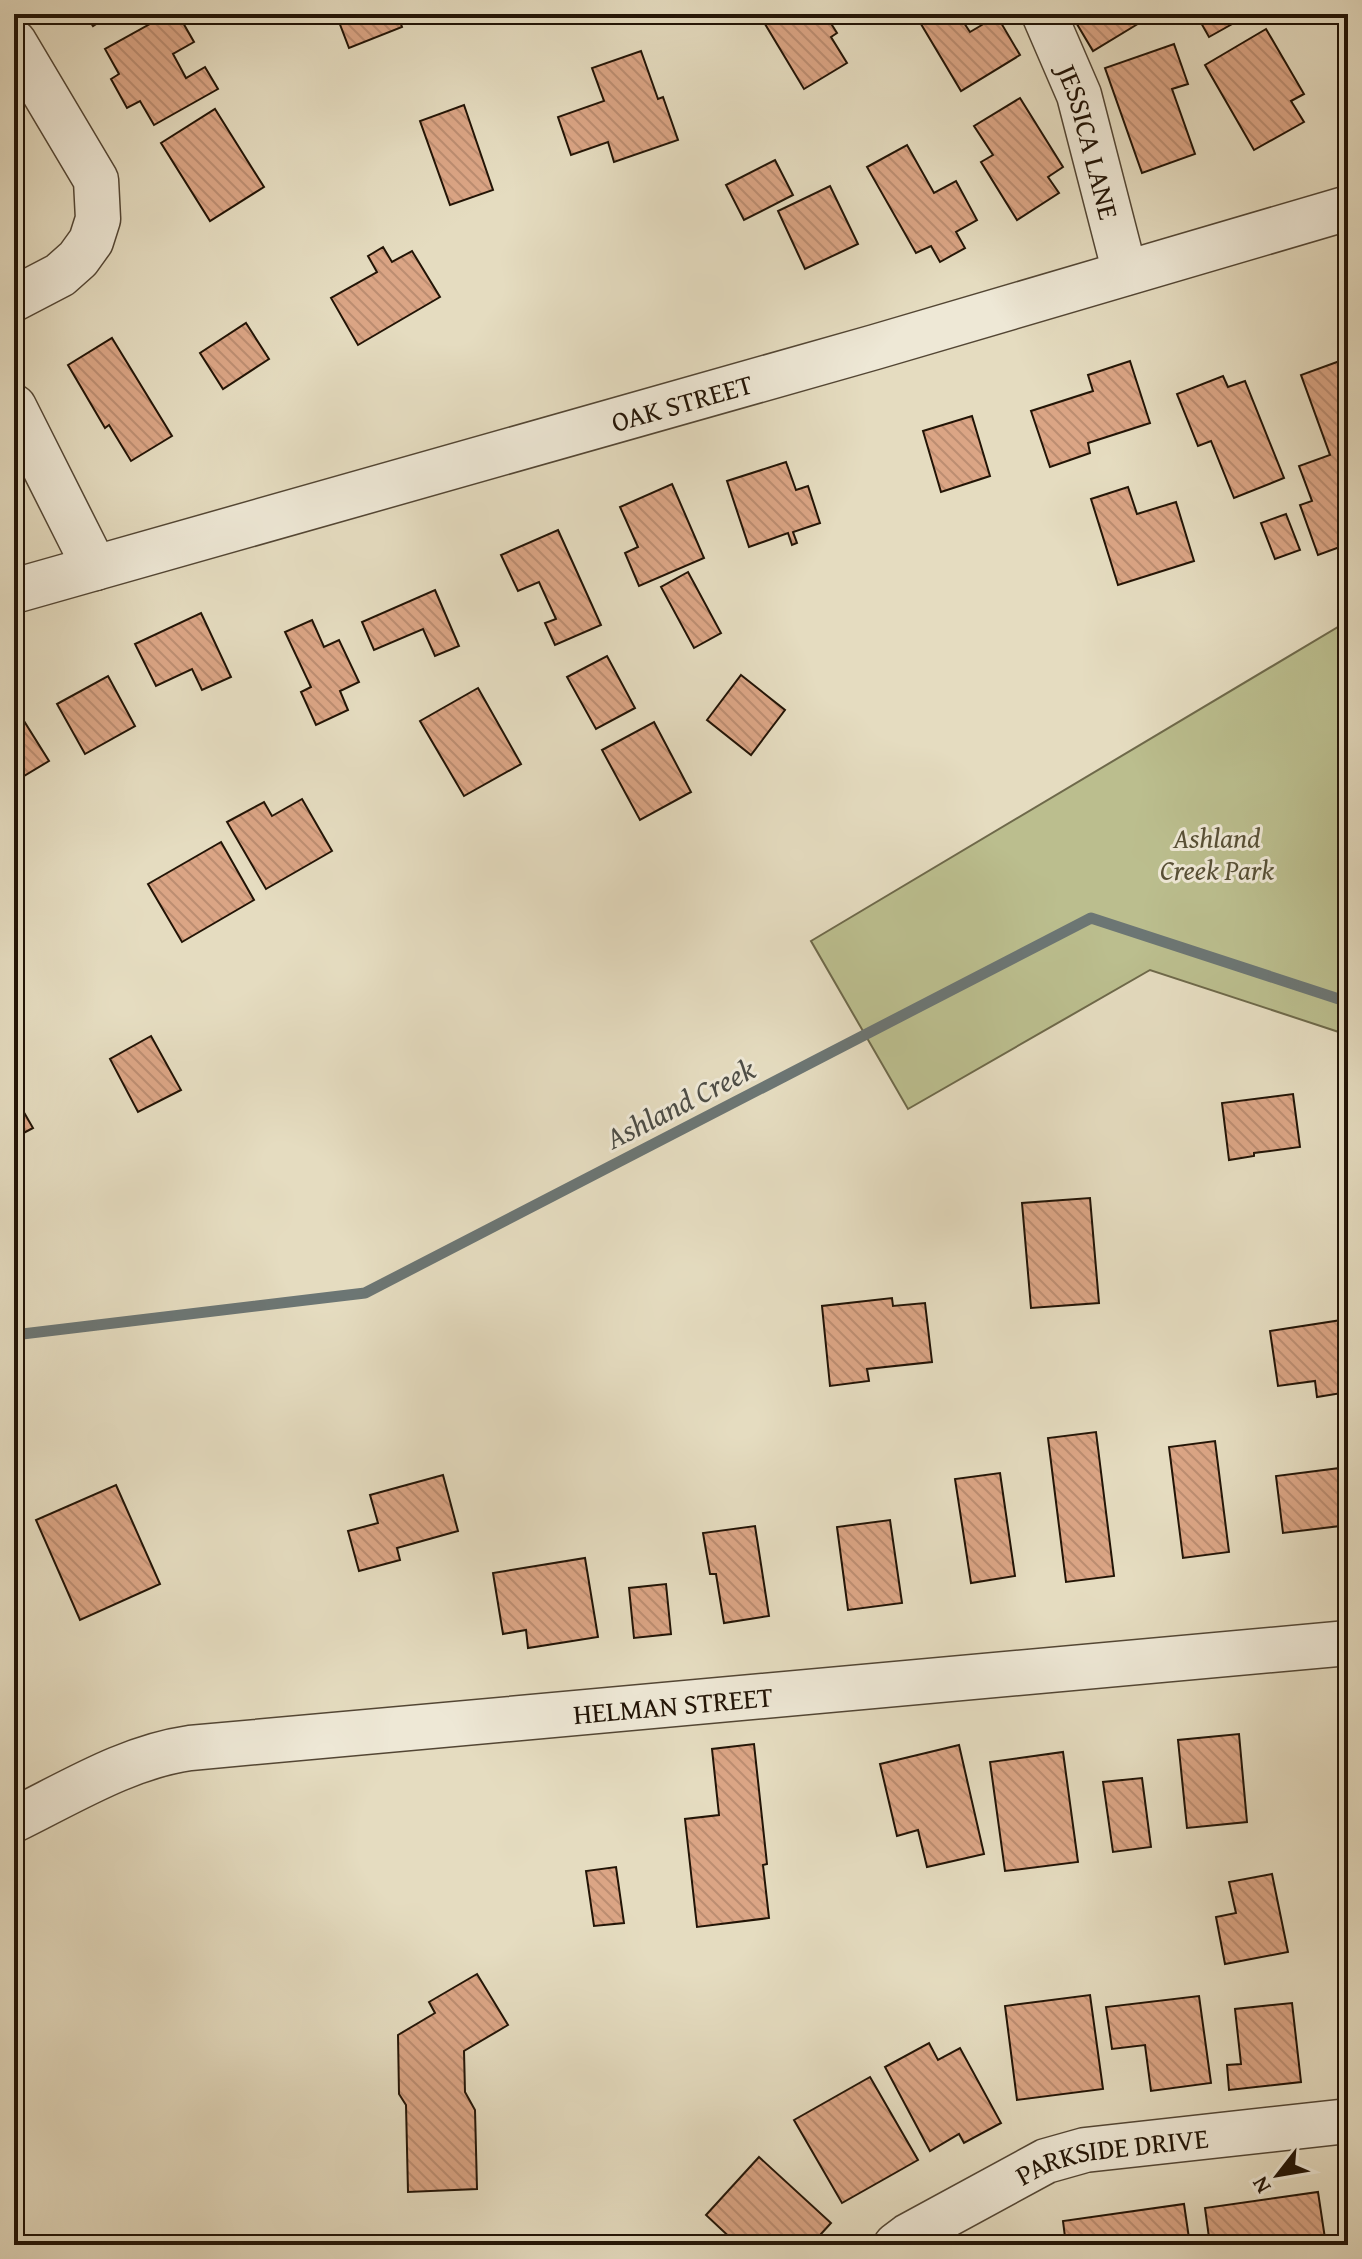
<svg xmlns="http://www.w3.org/2000/svg" width="1362" height="2259" font-family="'Gentium Book Plus',serif">
<defs>
<pattern id="building-back-hatch" width="6" height="6" patternUnits="userSpaceOnUse" patternTransform="scale(2)"><rect width="6" height="6" fill="#dba585"/><path d="M-1 5l2 2M0 0l6 6M5-1l2 2" fill="none" stroke="#bc8d71"/></pattern>
</defs>
<rect width="100%" height="100%" fill="#e5dcc0"/>
<filter id="stains"><feTurbulence type="fractalNoise" baseFrequency=".0025" numOctaves="4"/><feColorMatrix values="0 0 0 0 .2 0 0 0 0 .09 0 0 0 0 .02 0 0 0 .5 -.17"/></filter>
<radialGradient id="worn" r=".72"><stop offset=".6" stop-color="#630" stop-opacity="0"/><stop offset="1" stop-color="#630" stop-opacity=".3"/></radialGradient>
<polygon fill="#bbbe8e" stroke="#6e694a" stroke-width="2" points="1348,621 1348,1035 1150,970 908,1109 811,941"/>
<g fill="none" stroke-linecap="round" stroke-linejoin="round">
<polyline stroke="#6c7674" stroke-width="11" points="14,1335 365,1293 1091,918 1348,1002"/>
</g>
<g fill="url(#building-back-hatch)" stroke="#221406" stroke-width="2">
<polygon points="85,14 111,14 93,26"/>
<polygon points="168,14 178,14 194,42 173,54 186,78 205,67 218,89 154,125 140,101 127,108 111,79 119,74 105,49"/>
<polygon points="336,14 397,14 402,27 349,48"/>
<polygon points="759,14 825,14 837,33 831,37 847,63 804,89"/>
<polygon points="915,14 958,14 970,32 997,16 1020,55 961,91"/>
<polygon points="1071,14 1136,14 1141,22 1093,51"/>
<polygon points="1196,14 1250,14 1209,37"/>
<polygon points="1266,29 1304,94 1291,101 1304,122 1254,150 1205,65"/>
<polygon points="1174,44 1188,84 1172,89 1195,154 1142,173 1105,68"/>
<polygon points="641,51 658,99 663,97 678,140 614,162 608,142 571,155 558,117 604,101 592,68"/>
<polygon points="1020,98 1063,167 1048,177 1059,193 1017,220 981,162 993,155 974,126"/>
<polygon points="464,105 493,190 450,205 420,121"/>
<polygon points="215,109 264,187 210,221 161,143"/>
<polygon points="907,145 934,193 956,181 977,220 956,232 965,248 940,262 931,246 916,253 867,167"/>
<polygon points="775,160 793,195 744,220 726,185"/>
<polygon points="830,186 858,244 805,269 778,211"/>
<polygon points="14,193 23,210 14,215"/>
<polygon points="383,247 392,262 412,251 440,297 358,345 331,298 377,272 368,256"/>
<polygon points="246,323 269,359 223,389 200,353"/>
<polygon points="112,338 172,436 131,461 109,425 105,428 68,365"/>
<polygon points="1348,358 1348,499 1345,500 1348,508 1348,544 1318,555 1300,505 1312,501 1299,466 1330,455 1301,375"/>
<polygon points="1130,361 1150,423 1088,443 1090,453 1050,467 1031,411 1093,391 1088,375"/>
<polygon points="1223,376 1228,387 1245,381 1284,478 1234,498 1211,441 1198,446 1177,394"/>
<polygon points="972,416 990,476 941,492 923,431"/>
<polygon points="786,462 796,490 808,486 820,523 793,532 797,543 792,545 788,533 749,547 727,481"/>
<polygon points="672,484 704,558 639,586 625,553 638,547 620,507"/>
<polygon points="1128,487 1137,514 1176,502 1194,561 1118,585 1091,499"/>
<polygon points="1286,514 1300,550 1275,559 1261,523"/>
<polygon points="558,530 601,625 555,645 545,623 556,619 539,582 518,591 501,555"/>
<polygon points="688,572 721,633 694,648 661,587"/>
<polygon points="435,590 459,646 435,656 423,629 374,650 362,622"/>
<polygon points="201,613 231,677 202,690 192,669 156,686 135,644"/>
<polygon points="312,620 324,647 339,640 359,682 340,691 348,710 316,725 301,692 311,687 285,632"/>
<polygon points="607,656 635,708 596,729 567,677"/>
<polygon points="741,675 785,710 751,755 707,720"/>
<polygon points="108,676 135,726 85,754 57,704"/>
<polygon points="478,688 521,764 464,796 420,721"/>
<polygon points="14,705 49,761 14,782"/>
<polygon points="654,722 691,792 640,820 602,750"/>
<polygon points="302,799 332,851 266,889 227,822 264,802 272,816"/>
<polygon points="221,842 254,900 182,942 148,884"/>
<polygon points="151,1036 181,1090 138,1112 110,1059"/>
<polygon points="1293,1094 1300,1147 1254,1153 1254,1156 1229,1160 1222,1103"/>
<polygon points="14,1095 33,1128 14,1138"/>
<polygon points="1090,1198 1099,1303 1031,1308 1022,1203"/>
<polygon points="892,1298 893,1306 925,1303 932,1362 867,1369 869,1381 830,1386 822,1306"/>
<polygon points="1348,1319 1348,1392 1317,1397 1315,1381 1278,1386 1270,1331"/>
<polygon points="1096,1432 1114,1576 1066,1582 1048,1438"/>
<polygon points="1215,1441 1229,1552 1183,1558 1169,1447"/>
<polygon points="1348,1467 1348,1525 1283,1533 1276,1476"/>
<polygon points="1000,1473 1015,1576 971,1583 955,1479"/>
<polygon points="443,1475 458,1531 397,1548 400,1560 359,1571 348,1531 378,1523 370,1495"/>
<polygon points="116,1485 160,1584 80,1620 36,1520"/>
<polygon points="890,1520 902,1603 848,1610 837,1527"/>
<polygon points="755,1526 769,1616 724,1623 716,1574 710,1574 703,1533"/>
<polygon points="585,1558 598,1637 528,1648 526,1630 503,1634 493,1573"/>
<polygon points="666,1584 671,1634 634,1638 629,1588"/>
<polygon points="1239,1734 1247,1822 1187,1828 1178,1740"/>
<polygon points="754,1744 767,1864 763,1865 769,1918 697,1927 685,1819 719,1815 712,1749"/>
<polygon points="959,1745 984,1854 927,1867 918,1830 897,1836 880,1764"/>
<polygon points="1063,1752 1078,1862 1005,1871 990,1762"/>
<polygon points="1142,1778 1151,1847 1113,1852 1103,1782"/>
<polygon points="616,1867 624,1923 594,1926 586,1871"/>
<polygon points="1272,1874 1288,1952 1225,1964 1216,1917 1236,1913 1229,1882"/>
<polygon points="477,1974 508,2025 464,2051 465,2092 475,2110 477,2189 408,2192 406,2105 399,2094 398,2035 435,2013 429,2002"/>
<polygon points="1090,1995 1103,2089 1017,2100 1005,2006"/>
<polygon points="1199,1996 1211,2083 1151,2091 1145,2045 1112,2049 1106,2007"/>
<polygon points="1292,2003 1301,2082 1229,2090 1227,2065 1241,2064 1235,2009"/>
<polygon points="929,2043 938,2060 960,2048 1001,2123 964,2143 959,2134 930,2151 885,2067"/>
<polygon points="870,2077 918,2160 842,2203 794,2120"/>
<polygon points="759,2157 831,2223 811,2245 738,2245 706,2215"/>
<polygon points="1318,2192 1326,2245 1210,2245 1205,2208"/>
<polygon points="1184,2204 1190,2245 1066,2245 1063,2221"/>
</g>
<g fill="none" stroke-linecap="round" stroke-linejoin="round">
<g stroke="#534634" stroke-width="47">
<g id="minor">
<path id="s1" d="M1044,14l35,81 46,178"/>
<polyline points="14,42 96,180 98,219 91,241 78,259 60,275 14,299"/>
<polyline points="14,407 95,568"/>
<path id="s2" d="M14,1820c57,-28 113,-63 176,-72l1158,-105"/>
<path id="s3" d="M896,2245l12,-9 138,-75 39,-11 263,-29"/>
</g>
</g>
<g stroke="#534634" stroke-width="47">
<g id="tertiary">
<path id="s4" d="M14,591l861,-244 473,-139"/>
</g>
</g>
<use href="#minor" stroke="#eee8d6" stroke-width="44"/>
<use href="#tertiary" stroke="#eee8d6" stroke-width="44"/>
</g>
<g text-anchor="middle" dominant-baseline="central" stroke-width="6" stroke-linejoin="round" paint-order="stroke">
<g font-size="28" fill="#221406" stroke="#eee8d6">
<text stroke="none"><textPath href="#s1" startOffset="136">JESSICA LANE</textPath></text>
<text stroke="none"><textPath href="#s4" startOffset="694">OAK STREET</textPath></text>
<text stroke="none"><textPath href="#s2" startOffset="676">HELMAN STREET</textPath></text>
<text stroke="none"><textPath href="#s3" startOffset="238">PARKSIDE DRIVE</textPath></text>
</g>
<g font-size="28" font-style="italic" fill="#585036" stroke="#eee8d6">
<text x="1217" y="837">Ashland<tspan x="1217" dy="32">Creek Park</tspan></text>
</g>
<g font-size="30" font-style="italic" fill="#4d4d46" stroke="#eee8d6">
<text transform="translate(680 1103) rotate(-27)">Ashland Creek</text>
</g>
</g>
<rect width="1362" height="2259" fill="none" stroke="#e5dcc0" stroke-width="48"/>
<rect x="16" y="16" width="1330" height="2227" fill="none" stroke="#221406" stroke-width="4"/>
<rect x="24" y="24" width="1314" height="2211" fill="none" stroke="#221406" stroke-width="2"/>
<g transform="translate(1278 2175) rotate(239)" stroke="#eee8d6" stroke-width="6" paint-order="stroke">
<path d="M0-6L14 30L0 20L-14 30Z" fill="#221406"/>
<text y="-12" font-size="22" font-weight="bold" text-anchor="middle" fill="#221406">N</text>
</g>
<rect width="100%" height="100%" filter="url(#stains)"/>
<rect width="100%" height="100%" fill="url(#worn)"/>
</svg>
